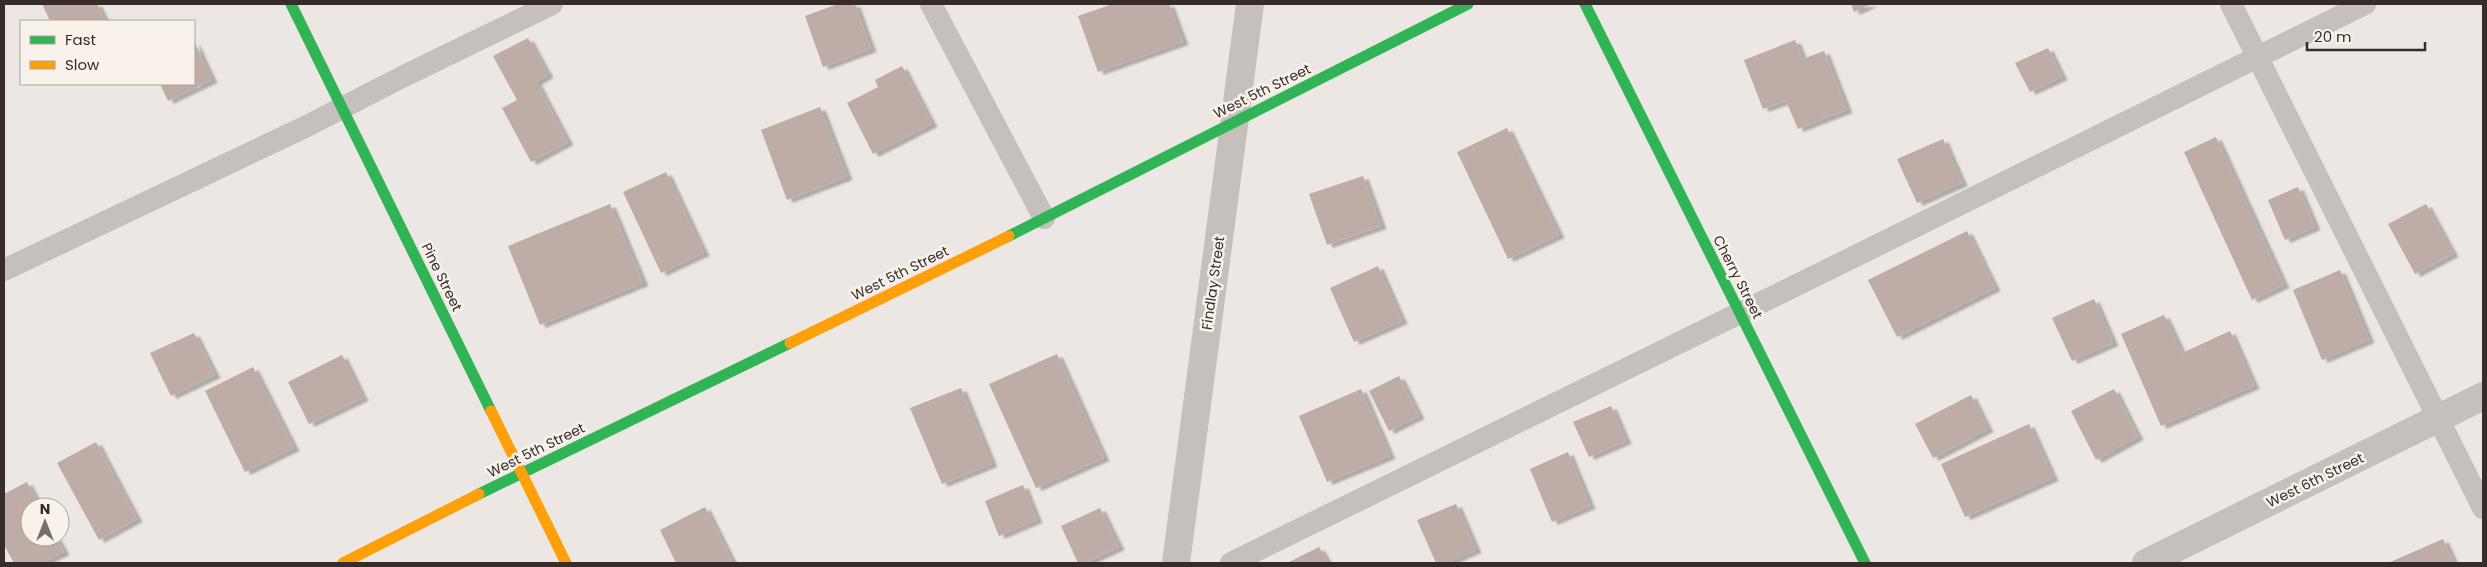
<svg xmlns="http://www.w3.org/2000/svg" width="2487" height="567" font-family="Poppins,sans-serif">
<defs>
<filter id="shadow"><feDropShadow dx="5.5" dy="3" stdDeviation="1" flood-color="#0004"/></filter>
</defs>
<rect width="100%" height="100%" fill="#ece7e3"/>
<g fill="#beaca6" filter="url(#shadow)">
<polygon points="42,4 97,4 105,21 50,21"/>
<polygon points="838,4 855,4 871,49 823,67 805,16"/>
<polygon points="1113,4 1169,4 1183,42 1098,72 1078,16"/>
<polygon points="1851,4 1872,4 1854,12"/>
<polygon points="528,38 548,75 536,82 568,142 531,162 502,108 517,100 493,56"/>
<polygon points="1795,40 1803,59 1824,51 1847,110 1798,129 1786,101 1763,109 1744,60"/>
<polygon points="194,41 212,80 168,101 160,84 194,84"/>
<polygon points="2048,48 2062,77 2030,92 2015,63"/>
<polygon points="902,66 932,124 873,154 847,103 878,87 875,80"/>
<polygon points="820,107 847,177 787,200 761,130"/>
<polygon points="1507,128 1559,235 1508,259 1457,152"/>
<polygon points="2216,137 2284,285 2252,300 2184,152"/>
<polygon points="1943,139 1962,183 1917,203 1897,159"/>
<polygon points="666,172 704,253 661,273 623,192"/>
<polygon points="1363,176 1381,226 1327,245 1309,194"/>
<polygon points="2298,187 2315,227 2285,240 2268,200"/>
<polygon points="610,204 643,283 540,325 508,246"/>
<polygon points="2426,204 2453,254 2415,274 2388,224"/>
<polygon points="1967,231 1995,288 1897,337 1868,280"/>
<polygon points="1378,266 1402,321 1354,342 1330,288"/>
<polygon points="2340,270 2369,340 2322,360 2293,290"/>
<polygon points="2094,299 2113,343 2072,361 2052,318"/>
<polygon points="2164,315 2182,353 2230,331 2254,386 2161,426 2121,334"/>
<polygon points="194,333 215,375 171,396 150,353"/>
<polygon points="1057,354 1104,458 1036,488 989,384"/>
<polygon points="342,355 363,398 309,424 288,382"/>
<polygon points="253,367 294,448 245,472 205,391"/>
<polygon points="1399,376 1419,416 1389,431 1369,391"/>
<polygon points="961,388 992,464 942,484 910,408"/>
<polygon points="1361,389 1390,456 1327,482 1299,416"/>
<polygon points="2114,389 2138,437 2096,460 2071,411"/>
<polygon points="1971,395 1988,429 1933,458 1915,424"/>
<polygon points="1611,406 1626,441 1589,457 1573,422"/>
<polygon points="2029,424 2053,478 1965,517 1941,464"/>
<polygon points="96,442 137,519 99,540 57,463"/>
<polygon points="1568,452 1590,506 1552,522 1530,469"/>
<polygon points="27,482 40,507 30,507 30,537 56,537 64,552 42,563 14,563 4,545 4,494"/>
<polygon points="1023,485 1037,520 999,536 985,501"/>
<polygon points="1456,504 1476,550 1446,563 1436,563 1417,520"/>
<polygon points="705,507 733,563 676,563 660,530"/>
<polygon points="1100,508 1119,547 1085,563 1078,563 1061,526"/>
<polygon points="2443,539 2454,563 2388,563"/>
<polygon points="1319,547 1328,563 1287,563"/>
</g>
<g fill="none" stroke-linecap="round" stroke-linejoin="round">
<g stroke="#c5c0bc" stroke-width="22">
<polyline points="931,4 1044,218"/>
<polyline points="2231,4 2483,508"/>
<polyline points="4,270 307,126 402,77 552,4"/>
<path d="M1231,563c378,-187 757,-370 1134,-559"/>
</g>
<g stroke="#c5c0bc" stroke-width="28">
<polyline points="1176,563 1250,4"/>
<polyline points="2146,563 2483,396"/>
</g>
<g stroke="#30b455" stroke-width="11">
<polyline points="291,4 491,411"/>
<polyline points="1585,4 1865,563"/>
<polyline points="1009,236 1468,4"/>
<polyline points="479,494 790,343"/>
</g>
<g stroke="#ff9f0a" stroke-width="11">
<polyline points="790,343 1009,236"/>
<polyline points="491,411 566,563"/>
<polyline points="343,563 479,494"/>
</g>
</g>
<g text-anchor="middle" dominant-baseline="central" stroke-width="5" stroke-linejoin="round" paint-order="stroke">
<g font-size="14" fill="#362d2a" stroke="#f8f2eb">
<text transform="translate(1262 91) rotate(-26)">West 5th Street</text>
<text transform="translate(900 273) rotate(-26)">West 5th Street</text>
<text transform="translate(442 277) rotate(64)">Pine Street</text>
<text transform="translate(1738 277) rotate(63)">Cherry Street</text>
<text transform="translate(1213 283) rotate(-82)">Findlay Street</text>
<text transform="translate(536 450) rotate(-26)">West 5th Street</text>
<text transform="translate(2315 480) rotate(-26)">West 6th Street</text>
</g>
</g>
<rect width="2487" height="567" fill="none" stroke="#362d2a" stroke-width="10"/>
<rect x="20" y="20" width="175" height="65" fill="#f8f2eb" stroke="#aaa39e"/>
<rect x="30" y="36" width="25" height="8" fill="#30b455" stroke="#aaa39e"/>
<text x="65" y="45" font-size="15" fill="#362d2a">Fast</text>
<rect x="30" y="61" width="25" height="8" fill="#ff9f0a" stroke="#aaa39e"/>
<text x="65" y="70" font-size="15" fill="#362d2a">Slow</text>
<g transform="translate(45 522)"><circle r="24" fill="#f8f2eb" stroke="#aaa39e"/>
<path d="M0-4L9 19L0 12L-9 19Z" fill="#766e6b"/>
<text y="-8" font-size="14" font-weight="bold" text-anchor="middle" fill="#362d2a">N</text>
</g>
<path d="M2307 42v8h118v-8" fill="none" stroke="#362d2a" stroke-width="2.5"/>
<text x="2314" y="42" font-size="15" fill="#362d2a" stroke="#f8f2eb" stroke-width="4" paint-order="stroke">20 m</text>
</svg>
